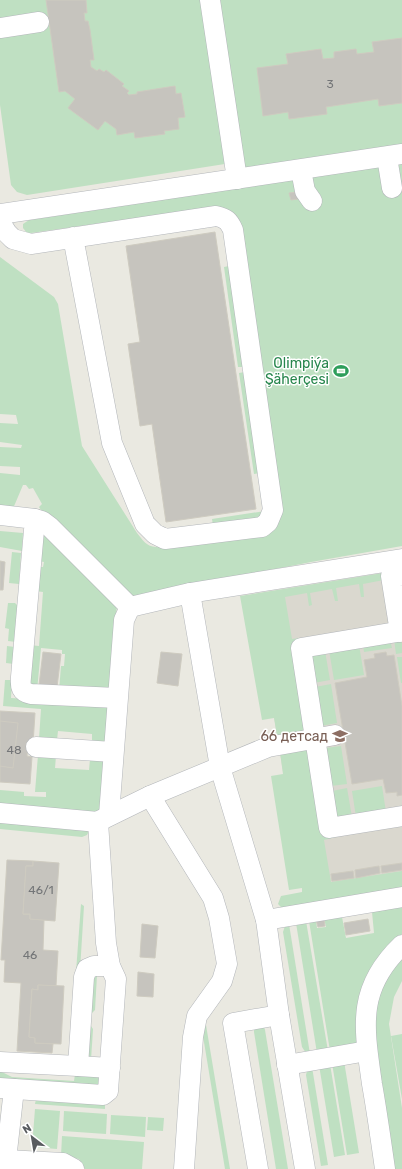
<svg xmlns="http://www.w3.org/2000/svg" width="402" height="1169" font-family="Rubik,sans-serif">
<rect width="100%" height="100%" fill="#eae9e1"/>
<polygon fill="#dad8cf" points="402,570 402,878 303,895 254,594"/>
<g fill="#bfe0c2">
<path d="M0,0h402v546l-91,16 -178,35 -92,-87 -2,-3 3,-3 -9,-16 -4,1 -3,-4h-3l-11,26 -12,-1v-37l20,2v-8l-20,-1v-19l21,1 1,-3 -22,-3v-19l18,1 -2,-9 -16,-1v-157l54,40 4,7 24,142 55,87c10,13 12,15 30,14l101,-15 -34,-318 -8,-5 -11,-2 -184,26h-4l-4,-5v-4l6,-4 219,-33 -4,-26 -217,34 -10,-3 -6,-7 -11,-80z"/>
<polygon points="229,266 244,367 238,367 224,267"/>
<polygon points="245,372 260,473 254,474 239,373"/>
<polygon points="265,511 261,517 213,525 212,519"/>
<polygon points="0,531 23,533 22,551 0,547"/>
<polygon points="43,534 117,603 111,689 59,691 61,666 64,666 65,654 62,654 62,650 41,648 37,691 26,682 29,645 39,646 43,592 35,591 38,567 43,567 44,562 38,561"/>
<polygon points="12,552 21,553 19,584 9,583"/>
<polygon points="383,573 384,580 363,584 364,597 361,597 359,584 336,588 338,601 335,601 332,589 310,593 312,605 309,606 307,593 285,597 292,639 300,638 300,641 292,643 306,731 277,736 274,718 262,720 240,596"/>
<polygon points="8,603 15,603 18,606 16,642 8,641 9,629 5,628"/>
<polygon points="402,638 402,653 396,654 394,639"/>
<polygon points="390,640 392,648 364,652 363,645"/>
<polygon points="359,645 364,675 334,680 329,650"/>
<polygon points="7,646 15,647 14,664 6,663"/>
<polygon points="325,651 330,680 314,683 309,653"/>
<polygon points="397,657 402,657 402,683 401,683"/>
<polygon points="5,680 12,680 11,698 108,704 107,744 92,743 92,734 58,731 57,740 39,739 41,709 3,706"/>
<polygon points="331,684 337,723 321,726 315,687"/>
<polygon points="341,746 347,784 331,786 325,748"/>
<polygon points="309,747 335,833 336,837 324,840 331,882 402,871 402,891 283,909 278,904 281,896 302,892 302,888 289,890 271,776 283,774 280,752"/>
<polygon points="38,755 56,756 55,768 89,770 90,759 105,760 100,814 0,805 0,790 24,792 24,796 46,797 46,792 35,792"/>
<polygon points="382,786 386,812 356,817 352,791"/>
<polygon points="347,788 352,817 336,820 332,791"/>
<polygon points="0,822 89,831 87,835 82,837 0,829"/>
<polygon points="81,904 84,906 80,970 76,972"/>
<polygon points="402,905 402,934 390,944 357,1043 330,1051 309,921 316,920 317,928 326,927 324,918 342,917 346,938 374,933 372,912"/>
<polygon points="306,921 328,1051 317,1053 296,923"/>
<polygon points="289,924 310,1054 306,1053 302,1047 283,932 285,926"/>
<polygon points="402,953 402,981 394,997 389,1024 402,1108 402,1169 394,1169 373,1041 380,983"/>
<polygon points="92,975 97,975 95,1010 92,1013 91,1012"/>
<polygon points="206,1025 230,1169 225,1169 202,1030"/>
<polygon points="91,1026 93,1029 91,1060 87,1061"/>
<polygon points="264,1027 265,1030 288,1169 276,1169 254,1032 254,1028"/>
<polygon points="402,1034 402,1099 391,1036"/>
<polygon points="344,1061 359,1153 347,1155 332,1063"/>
<polygon points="330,1064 345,1155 334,1157 319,1065"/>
<polygon points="312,1067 328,1165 321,1166 306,1075 307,1071"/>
<polygon points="0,1071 12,1077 74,1081 75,1074 99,1073 102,1085 0,1082"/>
<polygon points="36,1099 105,1104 105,1109 35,1104"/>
<polygon points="35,1109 60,1111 57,1149 32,1147"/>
<polygon points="64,1111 107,1114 106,1134 63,1131"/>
<polygon points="111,1115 146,1117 145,1137 110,1134"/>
<polygon points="148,1117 164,1118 163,1131 147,1130"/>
<polygon points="62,1136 144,1142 142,1169 85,1169 79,1159 61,1156"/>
</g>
<g fill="#c6c4be" stroke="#cecbc0">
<polygon points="46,0 86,0 87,13 84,13 85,21 88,21 90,30 94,60 90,60 91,67 97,71 99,69 104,72 106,70 124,84 122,86 129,91 127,93 129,95 137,94 137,92 175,86 176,94 181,93 185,117 178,118 179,129 164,131 165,134 135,138 134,132 117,135 116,129 105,121 98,130 68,108 75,99 65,91 59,92"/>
<polygon points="402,38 402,103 379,106 378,99 326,107 327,114 289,119 288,112 263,116 257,68 288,64 286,54 321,49 323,59 334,58 334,52 356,49 357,54 374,52 372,42"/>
<polygon points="297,192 298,199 291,200 289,193"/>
<polygon points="215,232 256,509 166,522 152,424 140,426 128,344 140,342 126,246"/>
<polygon points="0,561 5,562 3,590 0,590"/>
<polygon points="43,652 61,654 57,687 39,685"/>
<polygon points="161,652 182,654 178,686 157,683"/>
<polygon points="386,652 387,656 394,655 402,706 402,795 397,796 397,792 386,793 383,779 352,784 335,683 367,677 364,660 375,658 374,654"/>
<polygon points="0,711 35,713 33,744 28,743 27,756 32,757 30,784 0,782"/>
<polygon points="0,721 18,723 13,768 0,766"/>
<polygon points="7,860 33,861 33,866 26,866 23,914 30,914 30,919 44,920 43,950 58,951 56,986 38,985 38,990 32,989 29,1037 35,1038 35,1043 53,1044 52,1053 17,1051 21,983 4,982 5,960 1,960"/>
<polygon points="33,861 59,863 55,921 30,919 30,914 23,914 26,866 33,866"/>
<polygon points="402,863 402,870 382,873 381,866"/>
<polygon points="379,866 380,873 356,878 355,870"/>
<polygon points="353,871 354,878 332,881 331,874"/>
<polygon points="324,919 325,926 318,927 316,920"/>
<polygon points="368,919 370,931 346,935 344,923"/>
<polygon points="142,924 158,926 155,958 140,957"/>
<polygon points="138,972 154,974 153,997 137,996"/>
<polygon points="38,985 64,986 61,1044 35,1043 35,1038 29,1037 32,989 38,990"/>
</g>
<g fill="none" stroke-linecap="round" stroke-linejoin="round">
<g stroke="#b3b6ba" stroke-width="21">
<g id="minor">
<polyline points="210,0 237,179"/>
<polyline points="0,28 39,22"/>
<polyline points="387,157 392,188"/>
<polyline points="301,170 305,191 312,201"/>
<polyline points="0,214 402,154"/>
<path d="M0,222l7,11 6,6 18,5 185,-28c10,2 13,5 17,14l40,280 -5,12 -6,5 -97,12 -10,-5 -10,-10 -33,-81 -39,-206"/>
<path d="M0,515l35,4 -14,158c-1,10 0,15 10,17l86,4"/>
<polyline points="35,519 42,521 50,527 130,607 124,620 109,815"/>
<polyline points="190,593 220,767 266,920 279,1015 305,1169"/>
<polyline points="130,607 190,593 402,559"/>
<polyline points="402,631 301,648 329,828 402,816"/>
<polyline points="400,632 391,576 402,575"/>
<polyline points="36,747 113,752"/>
<polyline points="150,796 213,898 219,918 227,964 222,981 197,1016 193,1037 184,1169"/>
<polyline points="0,813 98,822 106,943 110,966 116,979 108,1091 103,1095 0,1088"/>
<polyline points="99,821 150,796 268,747 335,735"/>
<polyline points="266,920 402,897"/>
<polyline points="0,1062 78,1066"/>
<polyline points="287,1065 367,1051"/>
<polyline points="110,1068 78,1066 84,977 87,969 94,966 110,966"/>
<polyline points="6,1160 63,1163 74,1169"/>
<polyline points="5,1169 14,1089"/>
<polyline points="258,1169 233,1023 279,1015"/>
<path d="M385,1169c-4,-28 -8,-57 -13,-85 -8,-57 -16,-95 30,-139"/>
</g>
</g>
<use href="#minor" stroke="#fff" stroke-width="20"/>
</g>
<defs>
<g id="stadium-bare" transform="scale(1.2)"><path d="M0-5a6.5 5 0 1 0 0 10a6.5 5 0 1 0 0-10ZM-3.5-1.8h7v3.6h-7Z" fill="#2e9e5b" stroke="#fff" stroke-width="2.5" paint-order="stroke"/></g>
<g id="school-bare" transform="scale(1.2)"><path d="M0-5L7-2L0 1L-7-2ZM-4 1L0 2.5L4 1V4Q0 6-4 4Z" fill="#8d6e63" stroke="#fff" stroke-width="2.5" paint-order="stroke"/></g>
</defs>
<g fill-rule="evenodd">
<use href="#stadium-bare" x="341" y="371"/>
<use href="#school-bare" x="340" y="736"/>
</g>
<g text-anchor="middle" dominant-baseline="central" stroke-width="3" stroke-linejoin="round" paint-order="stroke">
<g font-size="12" fill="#747678">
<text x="330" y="84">3</text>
<text x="14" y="750">48</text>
<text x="41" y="890">46/1</text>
<text x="30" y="955">46</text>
</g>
<g font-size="14" fill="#27864d" stroke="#fff" text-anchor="end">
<text x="329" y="363">Olimpiýa<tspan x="329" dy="16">Şäherçesi</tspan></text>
</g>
<g font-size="14" fill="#785e54" stroke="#fff" text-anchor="end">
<text x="328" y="736">66 детсад</text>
</g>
</g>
<g transform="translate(32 1137) rotate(329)" stroke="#ffffff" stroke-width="3" paint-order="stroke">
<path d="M0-3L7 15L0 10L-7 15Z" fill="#595c60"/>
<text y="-6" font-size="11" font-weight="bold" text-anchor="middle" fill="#595c60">N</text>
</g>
</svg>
